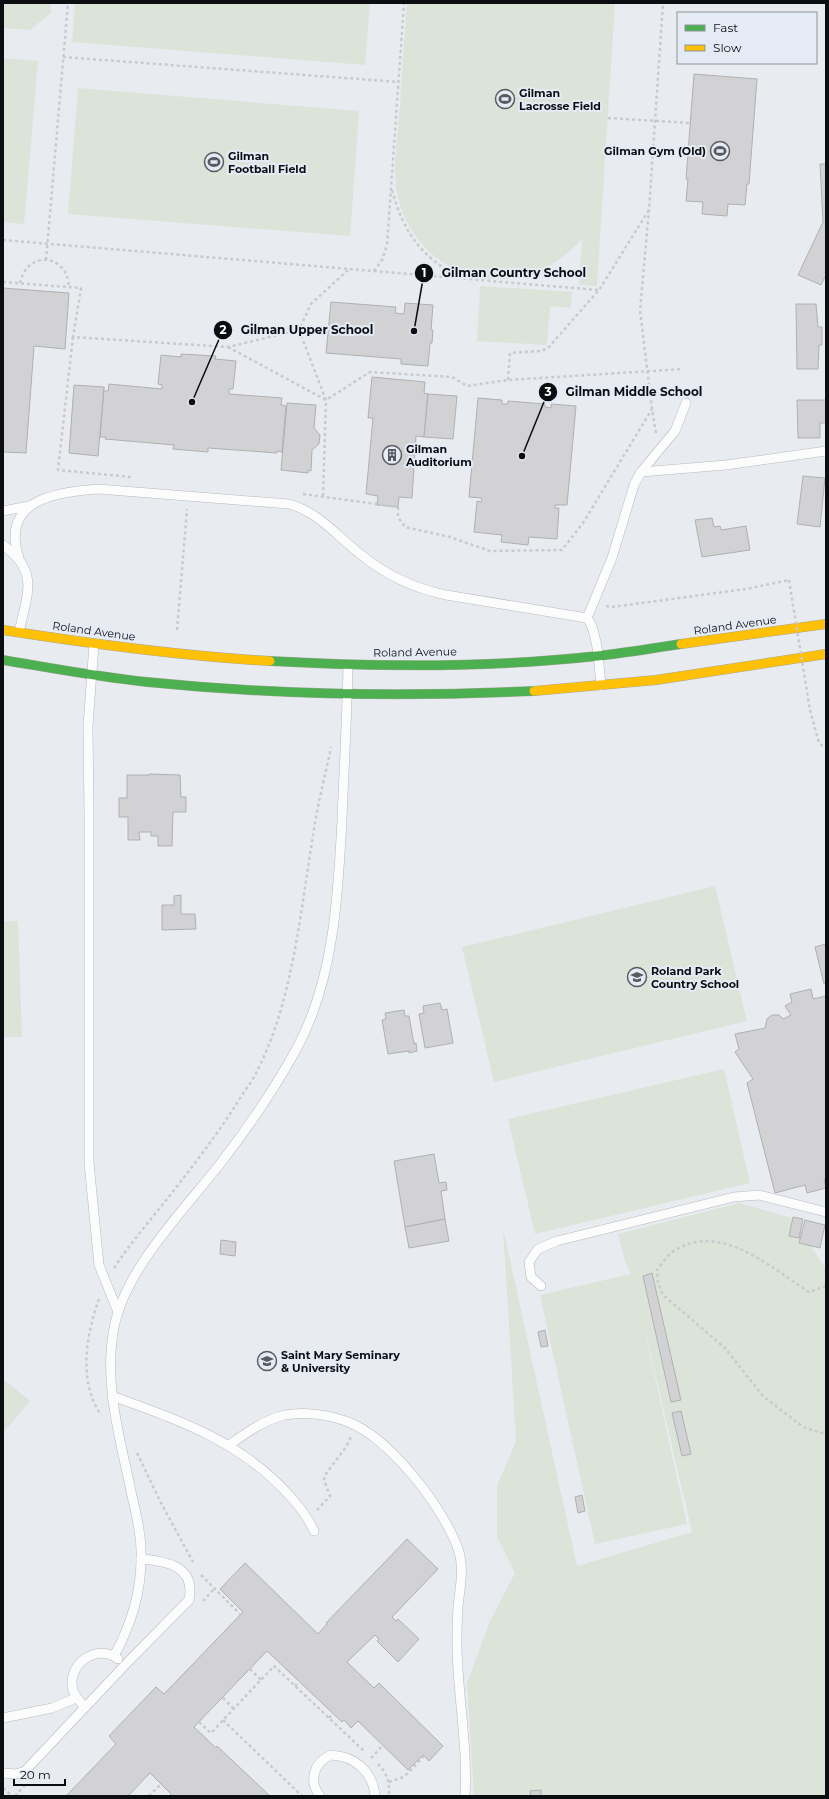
<svg xmlns="http://www.w3.org/2000/svg" width="829" height="1799" font-family="Montserrat,sans-serif">
<rect width="100%" height="100%" fill="#e8ecf1"/>
<g fill="#dce3d8">
<polygon points="3,3 51,3 51,13 30,30 3,28"/>
<polygon points="75,3 370,3 365,65 72,42"/>
<path d="M407,3h208l-18,283 -18,-1 3,-46c-29,30 -57,45 -100,39 -45,-7 -79,-46 -86,-90 -3,-25 2,-57 4,-82 2,-34 4,-69 7,-103z"/>
<polygon points="3,58 38,61 24,224 3,222"/>
<polygon points="78,88 359,111 350,236 68,214"/>
<polygon points="480,286 572,292 571,308 550,306 547,345 477,341"/>
<polygon points="715,886 747,1021 494,1082 462,947"/>
<polygon points="18,921 22,1037 3,1037 3,921"/>
<polygon points="724,1069 750,1183 535,1234 508,1119"/>
<polygon points="739,1203 792,1218 826,1269 826,1796 474,1796 467,1683 490,1621 515,1573 497,1537 497,1486 516,1441 503,1228 577,1566 692,1532 641,1313 687,1524 595,1544 540,1295 631,1274 625,1261 618,1234"/>
<polygon points="3,1379 30,1401 3,1433"/>
</g>
<g fill="#d2d1d3" stroke="#b0b0b2">
<polygon points="694,74 757,79 749,184 747,184 745,205 728,204 727,216 702,214 703,202 686,201 688,179 686,179"/>
<polygon points="820,164 826,164 826,275 821,285 798,275 823,222"/>
<polygon points="3,288 69,293 65,349 34,346 26,453 3,452"/>
<polygon points="331,302 396,307 395,313 404,314 405,303 433,305 431,330 433,330 432,343 430,343 428,366 401,364 401,359 326,353"/>
<polygon points="796,304 816,304 818,327 822,327 822,345 819,345 818,369 797,369"/>
<polygon points="181,354 216,356 215,359 236,361 233,389 229,389 229,394 282,398 281,405 286,406 282,452 277,451 277,453 208,448 208,452 173,449 174,445 105,439 106,437 100,437 104,387 103,391 108,391 109,384 162,389 162,385 158,384 161,355 181,357"/>
<polygon points="372,377 425,382 424,393 428,394 424,437 416,436 412,498 399,497 398,507 377,505 378,496 366,494 373,418 368,418"/>
<polygon points="74,385 104,387 98,456 69,453"/>
<polygon points="428,394 457,396 453,439 424,437"/>
<polygon points="478,398 502,400 502,404 508,404 508,401 545,404 545,407 551,408 551,404 576,406 567,505 555,505 555,508 559,508 557,539 529,537 528,545 501,542 502,535 474,532 477,501 481,502 482,498 469,497"/>
<polygon points="797,400 826,400 826,423 820,423 820,438 798,438"/>
<polygon points="287,403 316,405 314,428 320,435 319,444 312,450 311,471 308,470 308,473 281,470"/>
<polygon points="803,476 825,478 820,527 797,524"/>
<polygon points="712,518 714,527 720,526 721,530 746,526 750,550 702,557 695,520"/>
<polygon points="149,774 180,775 181,797 186,797 186,812 173,812 172,846 158,846 158,836 151,836 151,832 139,832 140,840 128,840 128,817 119,817 119,798 127,798 127,775 149,775"/>
<polygon points="181,895 181,914 195,914 196,929 162,930 162,905 174,905 174,896"/>
<polygon points="826,943 826,983 824,984 815,947 826,944"/>
<polygon points="811,989 813,999 826,996 826,1179 824,1179 826,1188 807,1193 805,1185 775,1193 747,1083 753,1079 735,1052 739,1049 735,1034 765,1028 767,1019 772,1015 779,1015 783,1019 791,1015 785,1006 792,1002 790,994"/>
<polygon points="440,1003 442,1010 447,1009 453,1043 425,1048 419,1014 424,1013 423,1006"/>
<polygon points="404,1010 405,1016 409,1016 414,1044 416,1043 417,1051 409,1053 409,1051 388,1054 382,1020 386,1019 385,1013"/>
<polygon points="434,1154 439,1183 446,1182 447,1190 441,1191 445,1219 405,1227 394,1161"/>
<polygon points="793,1217 803,1219 799,1238 789,1236"/>
<polygon points="445,1219 449,1241 409,1248 405,1227"/>
<polygon points="805,1220 825,1225 820,1248 799,1243"/>
<polygon points="221,1240 236,1242 235,1256 220,1254"/>
<polygon points="652,1273 681,1400 671,1402 643,1276"/>
<polygon points="545,1330 548,1346 541,1347 538,1332"/>
<polygon points="681,1411 691,1454 682,1456 672,1413"/>
<polygon points="582,1495 585,1511 578,1513 575,1497"/>
<polygon points="407,1539 438,1569 392,1617 396,1621 398,1619 419,1639 398,1662 377,1641 379,1639 375,1635 347,1662 374,1688 379,1683 443,1746 429,1761 423,1755 408,1770 358,1721 351,1728 344,1720 342,1722 267,1651 194,1727 216,1748 217,1746 270,1796 171,1796 171,1794 150,1773 128,1796 66,1796 116,1744 109,1736 156,1687 164,1694 243,1612 220,1589 245,1563 318,1634 327,1624 326,1623"/>
<polygon points="541,1790 541,1796 531,1796 530,1791"/>
</g>
<g fill="none" stroke-linecap="round" stroke-linejoin="round">
<g stroke="#b6b9bd" stroke-width="10">
<g id="lane">
<polyline points="641,472 726,465 826,451"/>
<polyline points="3,511 29,506"/>
<path d="M3,545c37,27 24,49 16,87"/>
<path d="M19,558c-19,-58 36,-66 79,-69l191,15c29,8 47,31 70,49 26,22 54,35 87,42l141,23c11,13 12,50 14,67"/>
<polyline points="587,618 612,558 634,485 641,472 675,431 686,403"/>
<polyline points="94,644 88,726 89,816 89,1163 99,1265 118,1312"/>
<polyline points="541,1286 531,1277 529,1262 538,1249 557,1241 734,1197 759,1195 826,1212"/>
<path d="M112,1396c66,24 127,44 176,98 11,12 20,23 26,37"/>
<path d="M229,1445c17,-12 35,-25 56,-30 19,-4 45,0 63,7 41,15 98,88 111,130 5,17 1,37 -1,54 -1,14 -1,28 -1,42 1,49 11,99 8,148"/>
<path d="M114,1656c16,-29 27,-63 27,-97 1,-21 -4,-42 -9,-63 -11,-55 -29,-111 -18,-168 11,-59 70,-118 106,-164 28,-36 55,-76 77,-116 37,-69 41,-152 45,-228 2,-52 5,-103 6,-155"/>
<path d="M85,1707c-5,-5 -10,-10 -12,-17 -7,-25 24,-48 45,-31"/>
<polyline points="3,1718 52,1708 76,1698"/>
<path d="M3,1773l12,1 9,-2 101,-107 64,-65c7,-33 -21,-39 -48,-41"/>
<path d="M320,1796c-12,-15 -6,-34 11,-41 24,1 42,17 44,41"/>
</g>
</g>
<g stroke="#a7a699" stroke-width="10">
<g id="fast">
<path d="M3,660c48,8 95,17 144,22 128,13 258,15 387,9"/>
<path d="M270,661c108,6 219,7 327,-5 28,-3 56,-8 84,-12"/>
</g>
</g>
<g stroke="#a7a699" stroke-width="10">
<g id="slow">
<path d="M3,630c89,14 177,26 267,31"/>
<polyline points="681,644 826,624"/>
<polyline points="534,691 656,680 826,654"/>
</g>
</g>
<g stroke="#cacacc" stroke-width="2.5" stroke-dasharray="3 3" stroke-linecap="butt">
<polyline points="63,57 399,82"/>
<polyline points="608,118 690,123"/>
<path d="M392,190c11,41 29,68 68,87"/>
<polyline points="3,240 599,290"/>
<polyline points="46,260 68,3"/>
<polyline points="374,271 382,260 387,245 404,3"/>
<polyline points="3,282 81,288 73,337 228,347 299,330 311,304 348,270"/>
<path d="M20,283c7,-33 47,-30 49,4"/>
<polyline points="299,330 326,400 323,497"/>
<polyline points="73,337 58,470 131,477"/>
<polyline points="228,347 326,400 370,372 452,377 467,386 508,380 683,369"/>
<polyline points="508,380 510,353 541,351 548,348 599,290 649,210"/>
<polyline points="656,433 652,409 640,311 649,210 663,3"/>
<polyline points="303,494 398,507 398,517 405,527 450,537 490,551 562,550 583,523 652,409"/>
<polyline points="606,606 612,607 746,589 789,580"/>
<polyline points="177,630 187,509"/>
<polyline points="810,710 819,743 826,749"/>
<path d="M114,1268c15,-23 33,-44 50,-65 25,-32 51,-65 73,-100 6,-10 14,-20 19,-30 37,-71 44,-160 57,-237 4,-30 12,-59 18,-89"/>
<path d="M826,1286l-17,6c-39,-25 -91,-73 -138,-39 -5,4 -10,12 -14,17l1,13 5,12 62,53 38,48 40,31 18,6h5"/>
<path d="M99,1299c-13,36 -21,82 2,116"/>
<polyline points="137,1453 161,1503 193,1562"/>
<polyline points="317,1510 330,1496 324,1480 325,1475 346,1447 351,1437"/>
<polyline points="201,1575 240,1614"/>
<polyline points="203,1601 214,1589"/>
<polyline points="250,1669 261,1680"/>
<polyline points="295,1686 299,1681"/>
<polyline points="223,1698 234,1709"/>
<polyline points="329,1718 333,1714"/>
<polyline points="223,1720 302,1796"/>
<polyline points="199,1722 211,1733 274,1666 364,1751"/>
<polyline points="371,1758 383,1745"/>
<path d="M378,1764c9,9 12,19 11,32"/>
<polyline points="389,1782 404,1777 424,1756"/>
<polyline points="3,1788 12,1796"/>
<polyline points="15,1796 25,1785"/>
<polyline points="149,1796 161,1784"/>
</g>
<use href="#lane" stroke="#fcfcfd" stroke-width="9"/>
<use href="#fast" stroke="#4caf50" stroke-width="9"/>
<use href="#slow" stroke="#ffc107" stroke-width="9"/>
<polyline stroke="#cacacc" stroke-width="2.5" stroke-dasharray="3 3" stroke-linecap="butt" points="789,580 810,710"/>
</g>
<defs>
<g id="stadium-ring" transform="scale(1)"><circle r="9.5" fill="#e4ebf5" stroke="#585b5f" stroke-width="1.5"/><path d="M0-5a6.5 5 0 1 0 0 10a6.5 5 0 1 0 0-10ZM-3.5-1.8h7v3.6h-7Z" fill="#585b5f"/></g>
<g id="building-ring" transform="scale(1)"><circle r="9.5" fill="#e4ebf5" stroke="#585b5f" stroke-width="1.5"/><path d="M-4-6H4V6H1V3H-1V6H-4ZM-2.5-4.3h1.7v1.8h-1.7ZM.8-4.3h1.7v1.8H.8ZM-2.5-1h1.7V.8h-1.7ZM.8-1h1.7V.8H.8Z" fill="#585b5f"/></g>
<g id="school-ring" transform="scale(1)"><circle r="9.5" fill="#e4ebf5" stroke="#585b5f" stroke-width="1.5"/><path d="M0-5L7-2L0 1L-7-2ZM-4 1L0 2.5L4 1V4Q0 6-4 4Z" fill="#585b5f"/></g>
<g id="university-ring" transform="scale(1)"><circle r="9.5" fill="#e4ebf5" stroke="#585b5f" stroke-width="1.5"/><path d="M0-5L7-2L0 1L-7-2ZM-4 1L0 2.5L4 1V4Q0 6-4 4Z" fill="#585b5f"/></g>
</defs>
<g fill-rule="evenodd">
<use href="#stadium-ring" x="505" y="99"/>
<use href="#stadium-ring" x="720" y="151"/>
<use href="#stadium-ring" x="214" y="162"/>
<use href="#building-ring" x="392" y="455"/>
<use href="#school-ring" x="637" y="977"/>
<use href="#university-ring" x="267" y="1361"/>
</g>
<g text-anchor="middle" dominant-baseline="central" stroke-width="4" stroke-linejoin="round" paint-order="stroke">
<g font-size="11" font-weight="bold" fill="#0b0d11" stroke="#e4ebf5" text-anchor="start">
<text x="519" y="93">Gilman<tspan x="519" dy="13">Lacrosse Field</tspan></text>
<text x="706" y="151" text-anchor="end">Gilman Gym (Old)</text>
<text x="228" y="156">Gilman<tspan x="228" dy="13">Football Field</tspan></text>
<text x="406" y="449">Gilman<tspan x="406" dy="13">Auditorium</tspan></text>
<text x="651" y="971">Roland Park<tspan x="651" dy="13">Country School</tspan></text>
<text x="281" y="1355">Saint Mary Seminary<tspan x="281" dy="13">&amp; University</tspan></text>
</g>
<g font-size="11" fill="#0b0d11" stroke="#e4ebf5">
<text transform="translate(735 625) rotate(-8)">Roland Avenue</text>
<text transform="translate(94 631) rotate(8)">Roland Avenue</text>
<text transform="translate(415 652) rotate(-1)">Roland Avenue</text>
</g>
</g>
<path fill="none" stroke="#0b0d11" stroke-width="1.5" d="M414 331L424 273M192 402L223 330M522 456L548 392"/>
<g fill="#0b0d11" stroke="#e4ebf5" stroke-width="1.5">
<circle cx="414" cy="331" r="4"/>
<circle cx="192" cy="402" r="4"/>
<circle cx="522" cy="456" r="4"/>
<circle cx="424" cy="273" r="10"/>
<circle cx="223" cy="330" r="10"/>
<circle cx="548" cy="392" r="10"/>
</g>
<g font-size="12" text-anchor="middle" font-weight="bold" fill="#fff">
<text x="424" y="277">1</text>
<text x="223" y="334">2</text>
<text x="548" y="396">3</text>
</g>
<g font-size="12" text-anchor="middle" font-weight="bold" fill="#0b0d11" stroke="#e4ebf5" stroke-width="4" stroke-linejoin="round" paint-order="stroke">
<text x="514" y="277">Gilman Country School</text>
<text x="307" y="334">Gilman Upper School</text>
<text x="634" y="396">Gilman Middle School</text>
</g>
<rect width="829" height="1799" fill="none" stroke="#0b0d11" stroke-width="8"/>
<rect x="677" y="12" width="140" height="52" fill="#e4ebf5" stroke="#8d929a"/>
<rect x="685" y="25" width="20" height="6" fill="#4caf50" stroke="#8d929a"/>
<text x="713" y="32" font-size="12" fill="#0b0d11">Fast</text>
<rect x="685" y="45" width="20" height="6" fill="#ffc107" stroke="#8d929a"/>
<text x="713" y="52" font-size="12" fill="#0b0d11">Slow</text>
<path d="M14 1779v6h51v-6" fill="none" stroke="#0b0d11" stroke-width="2"/>
<text x="20" y="1779" font-size="12" fill="#0b0d11" stroke="#e4ebf5" stroke-width="3" paint-order="stroke">20 m</text>
</svg>
